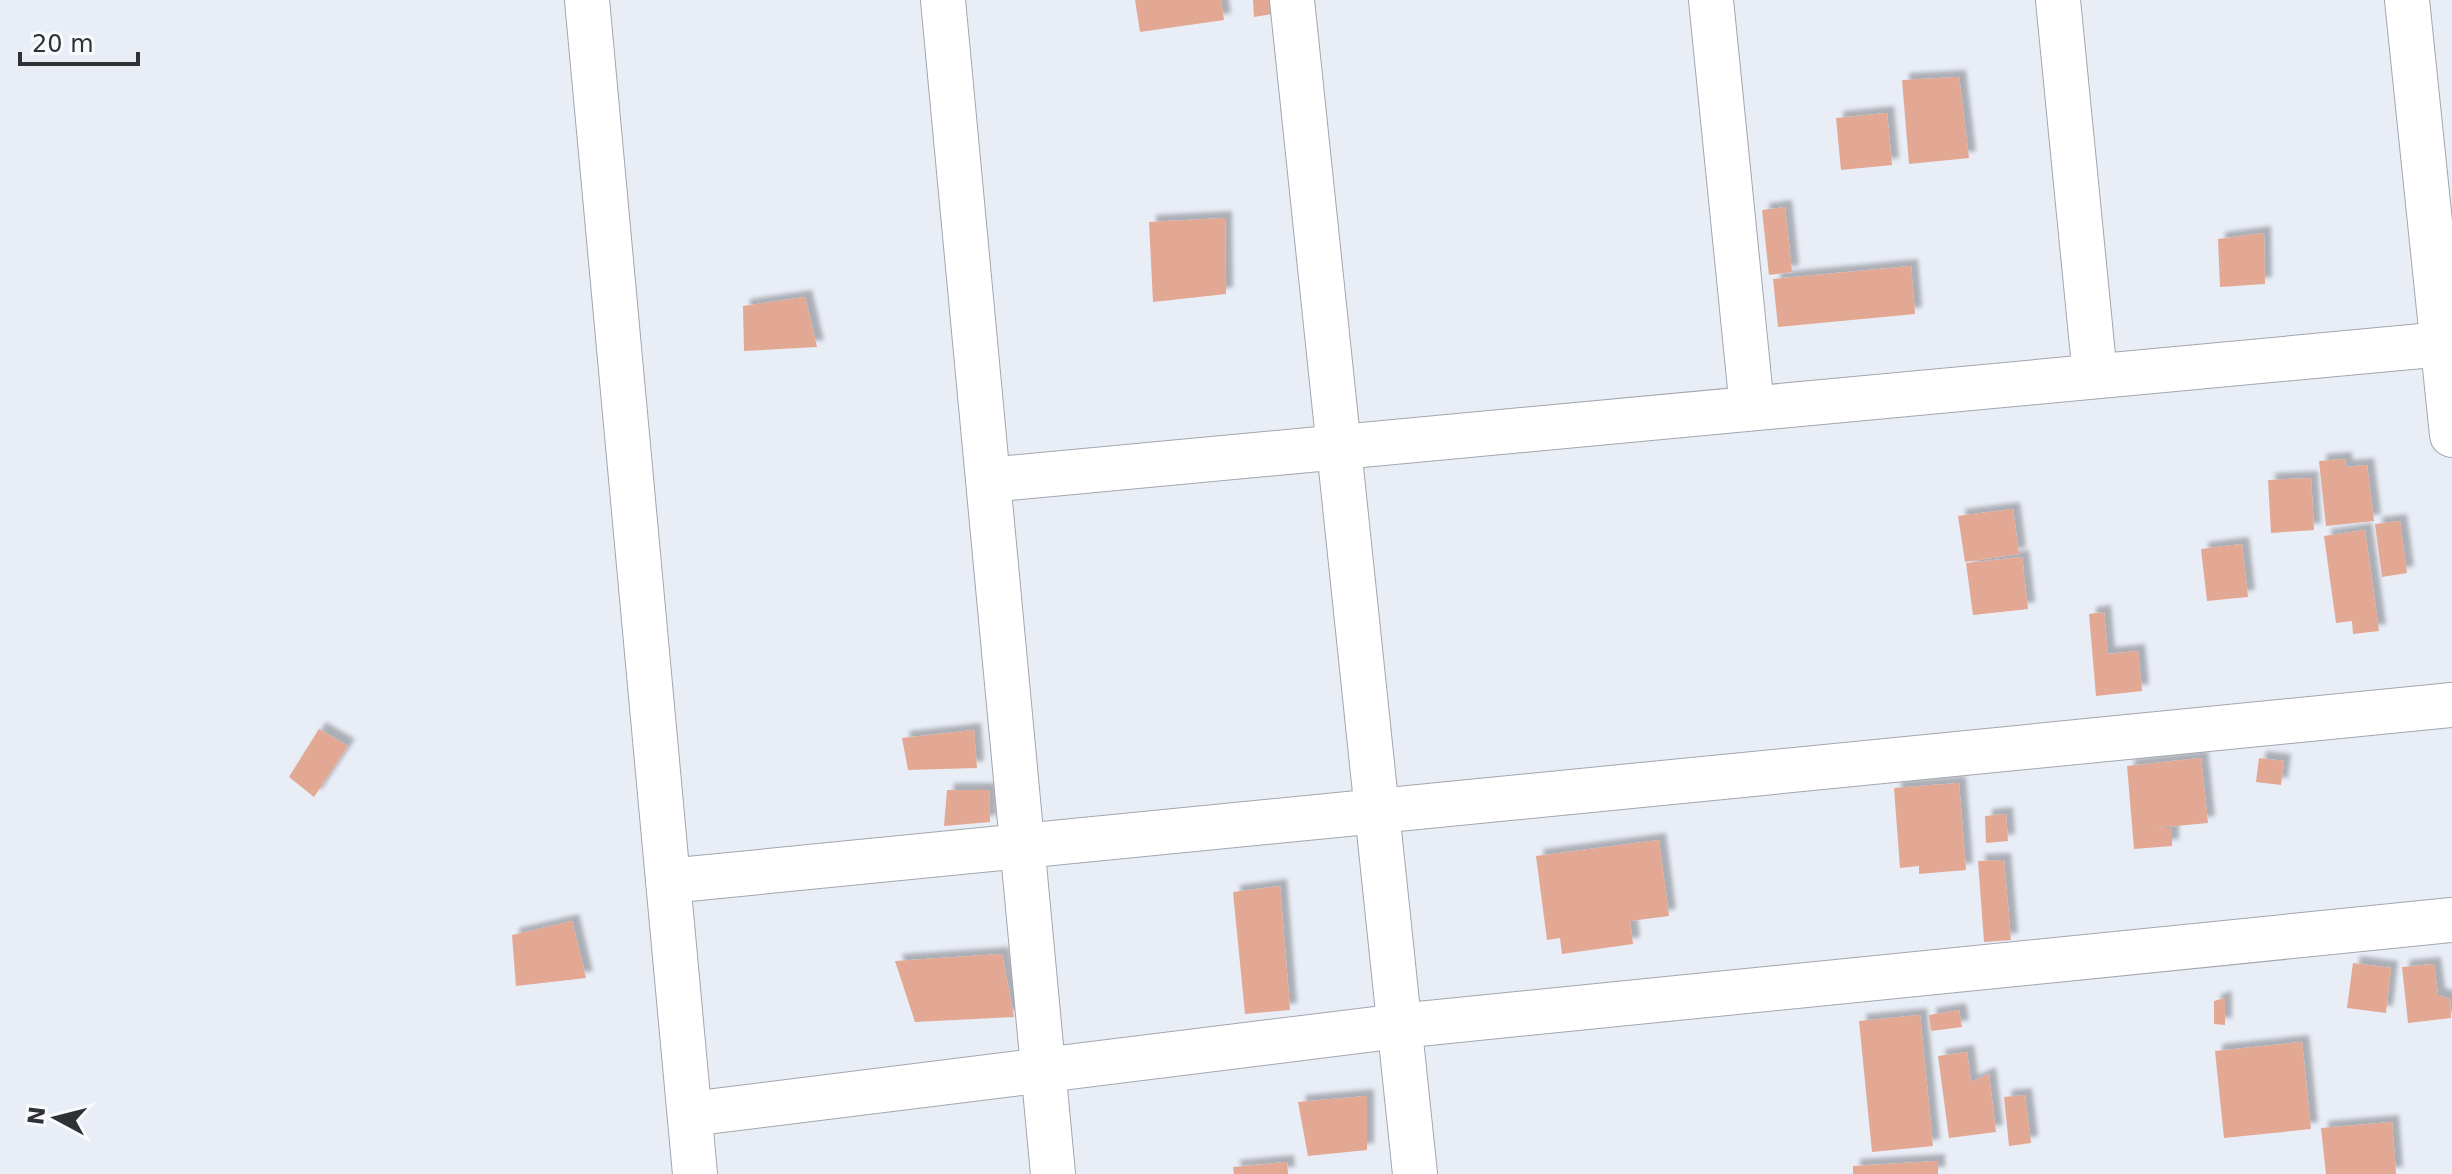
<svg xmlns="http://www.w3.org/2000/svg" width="2452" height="1174" font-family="'DejaVu Sans',sans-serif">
<defs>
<filter id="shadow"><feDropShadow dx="7" dy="-7" stdDeviation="2" flood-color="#0004"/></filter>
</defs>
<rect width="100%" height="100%" fill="#e9edf6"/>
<g fill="#e3a894" filter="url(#shadow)">
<polygon points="1135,0 1221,0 1224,20 1140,32"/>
<polygon points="1253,0 1271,0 1272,14 1254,17"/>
<polygon points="1959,77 1969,158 1909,164 1902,80"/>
<polygon points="1887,113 1892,165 1841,170 1836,118"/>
<polygon points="1785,207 1792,272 1769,275 1762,210"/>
<polygon points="1225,218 1226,294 1153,302 1149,222"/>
<polygon points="2264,233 2265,284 2220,287 2218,239"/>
<polygon points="1911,266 1915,314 1778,327 1773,279"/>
<polygon points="805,297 817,347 744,351 743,306"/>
<polygon points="2345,459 2346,467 2367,465 2374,521 2326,526 2319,461"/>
<polygon points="2311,478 2314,530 2271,533 2268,480"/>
<polygon points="2013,509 2019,554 1965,562 1958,516"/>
<polygon points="2400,521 2407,573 2382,577 2375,524"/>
<polygon points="2365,530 2379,631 2353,634 2352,621 2336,623 2324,536"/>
<polygon points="2242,544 2248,597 2207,601 2201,549"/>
<polygon points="2022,557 2028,609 1973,615 1966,563"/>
<polygon points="2104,612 2108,654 2138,651 2142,691 2096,696 2089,614"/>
<polygon points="319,729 348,746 314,797 289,777"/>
<polygon points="974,730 977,768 908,770 902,738"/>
<polygon points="2201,758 2208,823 2155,828 2172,828 2172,846 2134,849 2127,766"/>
<polygon points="2259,758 2284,761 2281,785 2256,782"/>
<polygon points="1959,783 1966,870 1919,874 1919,866 1900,868 1894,788"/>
<polygon points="947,790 989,790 990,822 944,826"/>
<polygon points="2006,814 2008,841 1986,843 1985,816"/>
<polygon points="1659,840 1669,916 1630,921 1633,944 1562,954 1560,938 1547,940 1536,856"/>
<polygon points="2004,860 2011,940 1984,942 1978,861"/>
<polygon points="1280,886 1290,1010 1245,1014 1233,892"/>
<polygon points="572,921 586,978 516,986 512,935"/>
<polygon points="1002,954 1014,1017 915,1022 895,961"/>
<polygon points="2353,963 2391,968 2386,1013 2347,1008"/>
<polygon points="2434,964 2438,995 2450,999 2451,1018 2408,1023 2402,967"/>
<polygon points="2225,998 2225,1025 2214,1024 2214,1001"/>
<polygon points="1959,1010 1962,1027 1931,1031 1929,1015"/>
<polygon points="1920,1015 1933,1146 1872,1152 1859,1021"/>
<polygon points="2302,1042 2311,1129 2224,1138 2215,1051"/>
<polygon points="1967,1052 1971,1082 1989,1074 1996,1132 1949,1138 1938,1056"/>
<polygon points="2025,1095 2031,1143 2009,1146 2004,1097"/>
<polygon points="1367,1096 1367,1150 1308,1156 1298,1102"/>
<polygon points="2392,1122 2396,1174 2326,1174 2321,1128"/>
<polygon points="1938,1161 1938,1174 1853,1174 1853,1166"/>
<polygon points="1287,1162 1288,1174 1234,1174 1233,1167"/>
</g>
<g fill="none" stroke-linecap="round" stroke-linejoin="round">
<g stroke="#a2a6ae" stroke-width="46">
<g id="minor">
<polyline points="587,0 695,1174"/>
<polyline points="943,0 1053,1174"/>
<polyline points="1292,0 1415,1174"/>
<polyline points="1711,0 1752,408"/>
<polyline points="2058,0 2095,376"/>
<polyline points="2407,0 2452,435"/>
<polyline points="988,480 2443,344"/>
<polyline points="668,881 2452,705"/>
<polyline points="690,1114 1399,1026 2452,920"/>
</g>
</g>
<use href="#minor" stroke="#fff" stroke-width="44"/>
</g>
<g transform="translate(56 1118) rotate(277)" stroke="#f9fafe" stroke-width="6" paint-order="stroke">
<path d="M0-6L14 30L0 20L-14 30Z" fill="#303135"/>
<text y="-12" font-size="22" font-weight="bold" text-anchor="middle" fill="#303135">N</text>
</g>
<path d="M20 52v12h118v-12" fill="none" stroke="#303135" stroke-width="4"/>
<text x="32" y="52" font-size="24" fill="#303135" stroke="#f9fafe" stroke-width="6" paint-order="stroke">20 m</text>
</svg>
